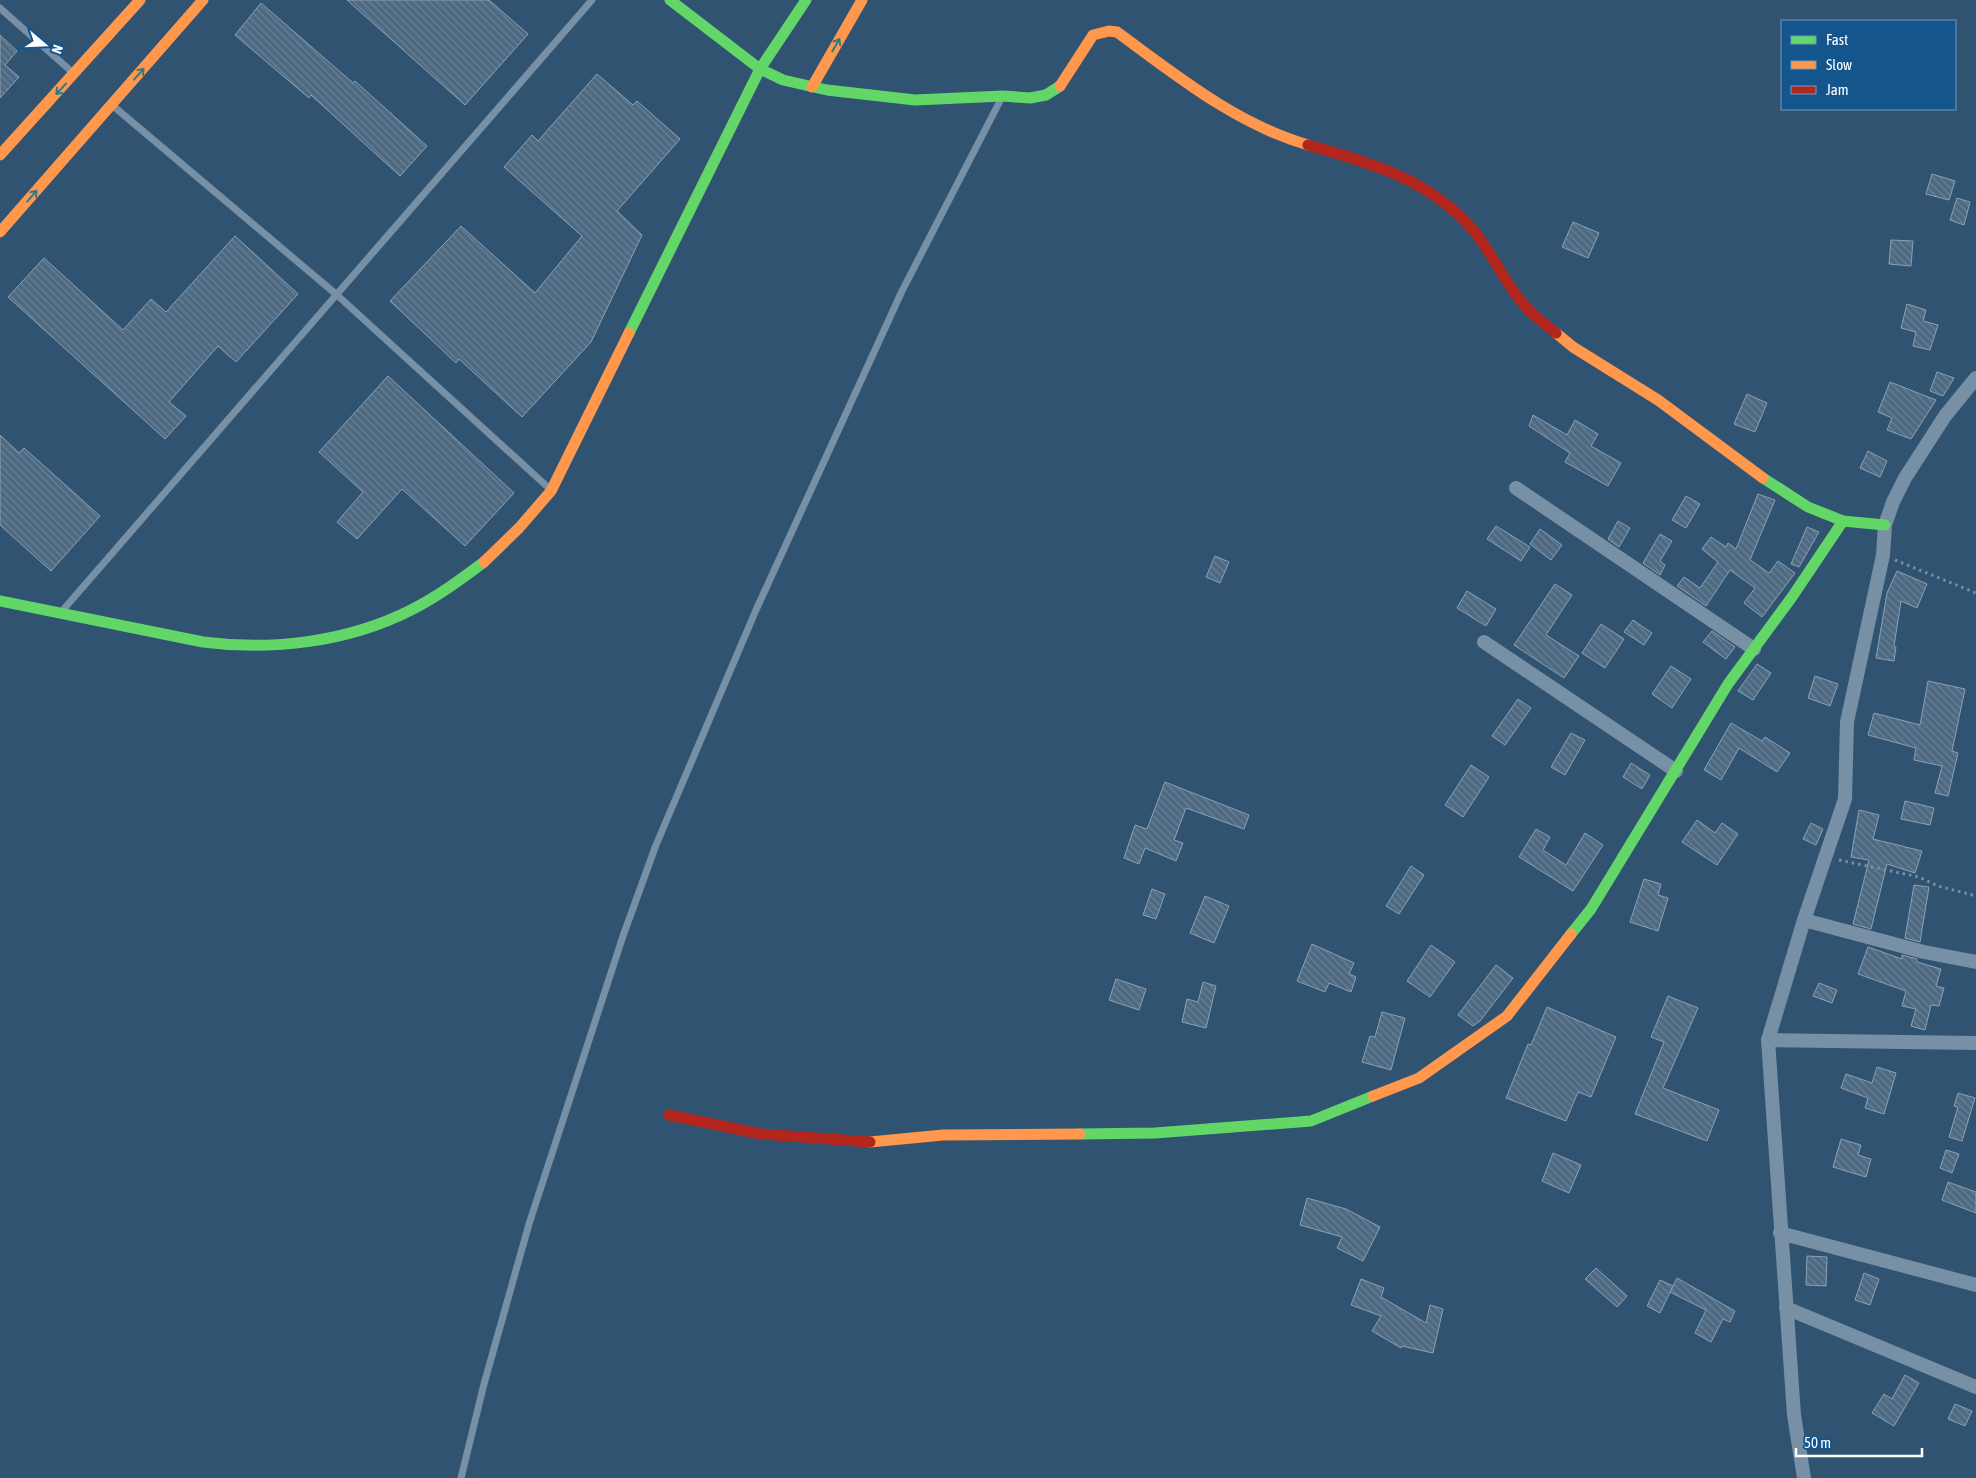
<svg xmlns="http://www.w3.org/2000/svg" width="1976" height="1478" font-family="'Asap Condensed',sans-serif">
<defs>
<pattern id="building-back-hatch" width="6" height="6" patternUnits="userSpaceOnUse" patternTransform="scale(1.25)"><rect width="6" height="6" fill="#4d6a82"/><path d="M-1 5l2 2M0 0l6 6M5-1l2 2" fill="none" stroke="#688095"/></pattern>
</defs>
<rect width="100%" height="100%" fill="#305372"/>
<g fill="url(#building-back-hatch)" stroke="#8ca1b4">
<polygon points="347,0 489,0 528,34 465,105"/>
<polygon points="261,3 353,83 355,81 427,146 400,176 311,95 309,98 235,35"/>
<polygon points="0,35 17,51 5,65 19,77 0,98"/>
<polygon points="597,74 633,105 637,101 680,139 617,211 642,235 591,342 522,417 459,359 456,363 390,301 461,226 535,293 582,236 504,167 532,135 538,141"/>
<polygon points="1932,174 1955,181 1949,200 1926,194"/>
<polygon points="1957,198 1970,202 1964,225 1950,220"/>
<polygon points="1573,222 1599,233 1588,258 1562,247"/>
<polygon points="235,236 298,294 236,362 218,346 169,402 186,416 165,439 8,297 44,258 123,330 151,299 166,312"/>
<polygon points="1891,240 1913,241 1911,266 1889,264"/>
<polygon points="1907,304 1926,310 1923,321 1938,325 1930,350 1913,346 1916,332 1901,328"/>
<polygon points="1937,372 1954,378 1943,396 1930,391"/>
<polygon points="388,376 514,493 465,546 402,489 357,539 337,522 363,492 319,452"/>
<polygon points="1890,382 1936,400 1911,439 1887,430 1892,418 1878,412"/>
<polygon points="1747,394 1767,403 1755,432 1734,424"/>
<polygon points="1533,415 1567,435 1575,420 1598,434 1591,446 1621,463 1608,486 1565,462 1570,453 1529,426"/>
<polygon points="0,435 19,453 24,448 100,516 51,571 0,525"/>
<polygon points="1868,451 1887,461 1880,477 1860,468"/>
<polygon points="1758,494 1775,500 1750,560 1769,573 1778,561 1795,573 1762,617 1744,603 1755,588 1730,570 1706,606 1677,586 1684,577 1700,588 1718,562 1702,549 1711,537 1726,547 1728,543 1736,549"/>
<polygon points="1686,496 1700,504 1686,528 1672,520"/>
<polygon points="1618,521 1630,528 1619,547 1608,539"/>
<polygon points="1496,526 1530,547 1521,561 1487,539"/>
<polygon points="1807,527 1819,532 1799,567 1791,564"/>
<polygon points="1540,529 1562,545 1551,560 1530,544"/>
<polygon points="1660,534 1672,541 1660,561 1665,565 1660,575 1643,563"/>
<polygon points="1215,556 1229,562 1220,583 1206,577"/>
<polygon points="1897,571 1927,584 1917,608 1901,601 1894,646 1896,647 1894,661 1876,658 1887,593"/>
<polygon points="1555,584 1572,595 1546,635 1579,656 1564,678 1514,645"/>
<polygon points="1467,591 1496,609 1486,626 1457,608"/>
<polygon points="1633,620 1652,633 1644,645 1624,632"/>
<polygon points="1601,624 1624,639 1605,668 1582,653"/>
<polygon points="1712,631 1735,647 1726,659 1703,642"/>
<polygon points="1757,664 1771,673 1753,700 1738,691"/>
<polygon points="1671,666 1691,679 1672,708 1652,694"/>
<polygon points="1815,676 1838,684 1830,706 1808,698"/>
<polygon points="1928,681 1965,689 1952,751 1958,753 1948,796 1935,793 1942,766 1914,760 1916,748 1868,735 1874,713 1920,725"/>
<polygon points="1518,699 1531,708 1505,745 1492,736"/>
<polygon points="1731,723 1762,741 1765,737 1790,753 1777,772 1739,748 1721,780 1704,770"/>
<polygon points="1571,733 1585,740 1565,775 1551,767"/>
<polygon points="1631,763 1650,775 1642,789 1623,777"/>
<polygon points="1471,765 1489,777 1463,817 1445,805"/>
<polygon points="1165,782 1249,815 1244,829 1186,808 1174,840 1183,843 1176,861 1145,848 1139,864 1124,858 1135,825 1147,829"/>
<polygon points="1905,801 1934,808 1930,825 1901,819"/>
<polygon points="1859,810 1879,815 1873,839 1922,851 1915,873 1887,864 1871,929 1853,924 1869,860 1851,857"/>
<polygon points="1697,820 1715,833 1722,823 1738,834 1717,865 1682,842"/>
<polygon points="1811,823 1823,829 1816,845 1803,839"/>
<polygon points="1536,829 1550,837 1543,850 1566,865 1585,833 1603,845 1573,891 1519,857"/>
<polygon points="1411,866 1424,875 1399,914 1386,906"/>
<polygon points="1644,879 1661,884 1658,895 1668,898 1658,931 1630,922"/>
<polygon points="1914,885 1929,887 1920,942 1905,938"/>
<polygon points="1152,889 1165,894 1156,919 1143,915"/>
<polygon points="1205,896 1229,906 1214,943 1190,933"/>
<polygon points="1312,944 1354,963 1349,974 1356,977 1351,992 1329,983 1325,992 1297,981"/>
<polygon points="1431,945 1455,962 1430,997 1407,981"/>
<polygon points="1868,947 1902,959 1902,955 1917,959 1917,962 1941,969 1936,986 1944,988 1939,1006 1931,1005 1925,1030 1911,1026 1916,1009 1902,1006 1906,991 1858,974"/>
<polygon points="1496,965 1513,978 1480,1021 1473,1026 1458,1015"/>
<polygon points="1116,979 1146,989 1139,1010 1109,1000"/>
<polygon points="1203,982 1216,986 1206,1028 1182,1022 1187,999 1198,1002"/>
<polygon points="1819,983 1837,990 1832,1003 1813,996"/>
<polygon points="1668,996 1698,1008 1663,1088 1719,1110 1707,1141 1635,1114 1664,1042 1651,1037"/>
<polygon points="1547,1007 1616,1037 1591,1097 1578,1092 1566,1121 1506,1098 1528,1044 1531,1045"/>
<polygon points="1382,1012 1405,1018 1391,1070 1362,1062 1370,1036 1375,1037"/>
<polygon points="1877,1067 1896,1073 1884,1114 1865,1108 1868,1098 1841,1088 1846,1074 1872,1083"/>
<polygon points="1958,1093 1975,1098 1962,1141 1949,1137 1958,1107 1954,1106"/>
<polygon points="1841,1139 1861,1145 1858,1155 1871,1159 1866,1177 1833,1167"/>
<polygon points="1946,1150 1959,1154 1952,1173 1940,1168"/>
<polygon points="1553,1153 1581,1165 1569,1193 1542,1181"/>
<polygon points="1948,1182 1976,1192 1976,1213 1942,1200"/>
<polygon points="1307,1198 1346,1209 1380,1227 1363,1261 1337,1248 1342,1237 1300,1225"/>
<polygon points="1807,1256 1827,1257 1826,1286 1806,1285"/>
<polygon points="1596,1268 1627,1296 1617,1307 1585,1279"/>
<polygon points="1864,1273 1879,1279 1870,1305 1855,1300"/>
<polygon points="1677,1278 1735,1311 1730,1322 1723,1319 1711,1342 1695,1333 1706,1310 1670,1292"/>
<polygon points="1361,1279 1384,1288 1381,1297 1426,1323 1430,1305 1443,1309 1433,1353 1402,1346 1401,1348 1372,1331 1381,1316 1351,1305"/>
<polygon points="1660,1280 1673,1286 1660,1313 1647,1306"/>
<polygon points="1905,1375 1919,1383 1894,1426 1872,1413 1884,1394 1892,1399"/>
<polygon points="1955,1404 1972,1411 1965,1426 1948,1419"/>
</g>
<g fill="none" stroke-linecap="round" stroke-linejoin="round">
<g stroke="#7790a6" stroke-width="3" stroke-dasharray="2.5 4" stroke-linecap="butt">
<polyline points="1895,560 1976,593"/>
<polyline points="1839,860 1919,877 1938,886 1976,896"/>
</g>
<g stroke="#7790a6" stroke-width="7">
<polyline points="0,8 72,72"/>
<polyline points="112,105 337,295 551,490"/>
<polyline points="63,610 592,0"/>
<polyline points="461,1478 484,1384 529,1224 623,936 656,845 756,610 902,291 1001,99"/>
</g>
<g stroke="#7790a6" stroke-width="14">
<polyline points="1516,488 1754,649"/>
<polyline points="1484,642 1676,771"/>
<polyline points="1804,920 1924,952 1976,962"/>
<polyline points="1768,1040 1976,1043"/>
<polyline points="1780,1233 1976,1285"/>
<polyline points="1786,1308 1976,1387"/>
<polyline points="1804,1478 1794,1415 1768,1040 1804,920 1845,799 1847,722 1883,555 1885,525 1893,502 1905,478 1945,416 1976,378"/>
</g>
<g stroke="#63d668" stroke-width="11">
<polyline points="670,0 760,69 783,80 827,90 915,100 1003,96 1030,98 1046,95 1060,86"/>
<polyline points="629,333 760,69 806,0"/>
<polyline points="1763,478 1808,507 1843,521 1885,525"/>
<path d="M0,601l203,41c69,9 145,0 208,-32 26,-13 49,-30 73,-48"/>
<polyline points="1571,934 1591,909 1728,684 1792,597 1843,521"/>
<polyline points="1080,1134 1155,1133 1311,1121 1373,1096"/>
</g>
<g stroke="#ff974d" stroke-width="11">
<path d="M1060,86l33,-51 16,-4 8,1c60,44 119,92 191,113"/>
<polyline points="812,87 862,0"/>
<polyline points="0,155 140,0"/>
<polyline points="0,232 203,0"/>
<polyline points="1556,333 1573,347 1658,400 1763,478"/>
<polyline points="484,562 519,528 551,491 629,333"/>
<polyline points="1373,1096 1419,1078 1507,1016 1571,934"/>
<polyline points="870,1142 943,1135 1080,1134"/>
</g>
<g stroke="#b3261e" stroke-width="11">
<path d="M1308,145c59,17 112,31 157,76 21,21 34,51 52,75 11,15 25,26 39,37"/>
<polyline points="669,1115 761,1134 870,1142"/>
</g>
</g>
<defs><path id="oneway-shaft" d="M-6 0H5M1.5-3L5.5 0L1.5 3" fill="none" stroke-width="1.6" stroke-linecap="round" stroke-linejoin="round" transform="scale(1.25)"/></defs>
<g stroke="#2c7c83">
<use href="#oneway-shaft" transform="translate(836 45) rotate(-60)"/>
<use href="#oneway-shaft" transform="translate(139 74) rotate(-49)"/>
<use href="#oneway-shaft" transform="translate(61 89) rotate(133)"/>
<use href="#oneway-shaft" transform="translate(32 196) rotate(-49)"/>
</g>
<rect x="1781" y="20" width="175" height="90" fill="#14558e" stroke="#7299bb"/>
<rect x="1791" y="36" width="25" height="8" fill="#63d668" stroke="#7299bb"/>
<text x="1826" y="45" font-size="15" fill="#ffffff">Fast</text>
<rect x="1791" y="61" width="25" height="8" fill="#ff974d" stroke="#7299bb"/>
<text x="1826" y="70" font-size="15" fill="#ffffff">Slow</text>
<rect x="1791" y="86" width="25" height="8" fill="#b3261e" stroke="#7299bb"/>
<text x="1826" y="95" font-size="15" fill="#ffffff">Jam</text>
<g transform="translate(45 45) rotate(109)" stroke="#14558e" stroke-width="4" paint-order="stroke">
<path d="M0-4L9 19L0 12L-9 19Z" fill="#ffffff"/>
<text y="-8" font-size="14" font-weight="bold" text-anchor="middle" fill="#ffffff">N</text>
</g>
<path d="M1796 1448v8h126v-8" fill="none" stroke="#ffffff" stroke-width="2.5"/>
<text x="1804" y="1448" font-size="15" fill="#ffffff" stroke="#14558e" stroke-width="4" paint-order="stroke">50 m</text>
</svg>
